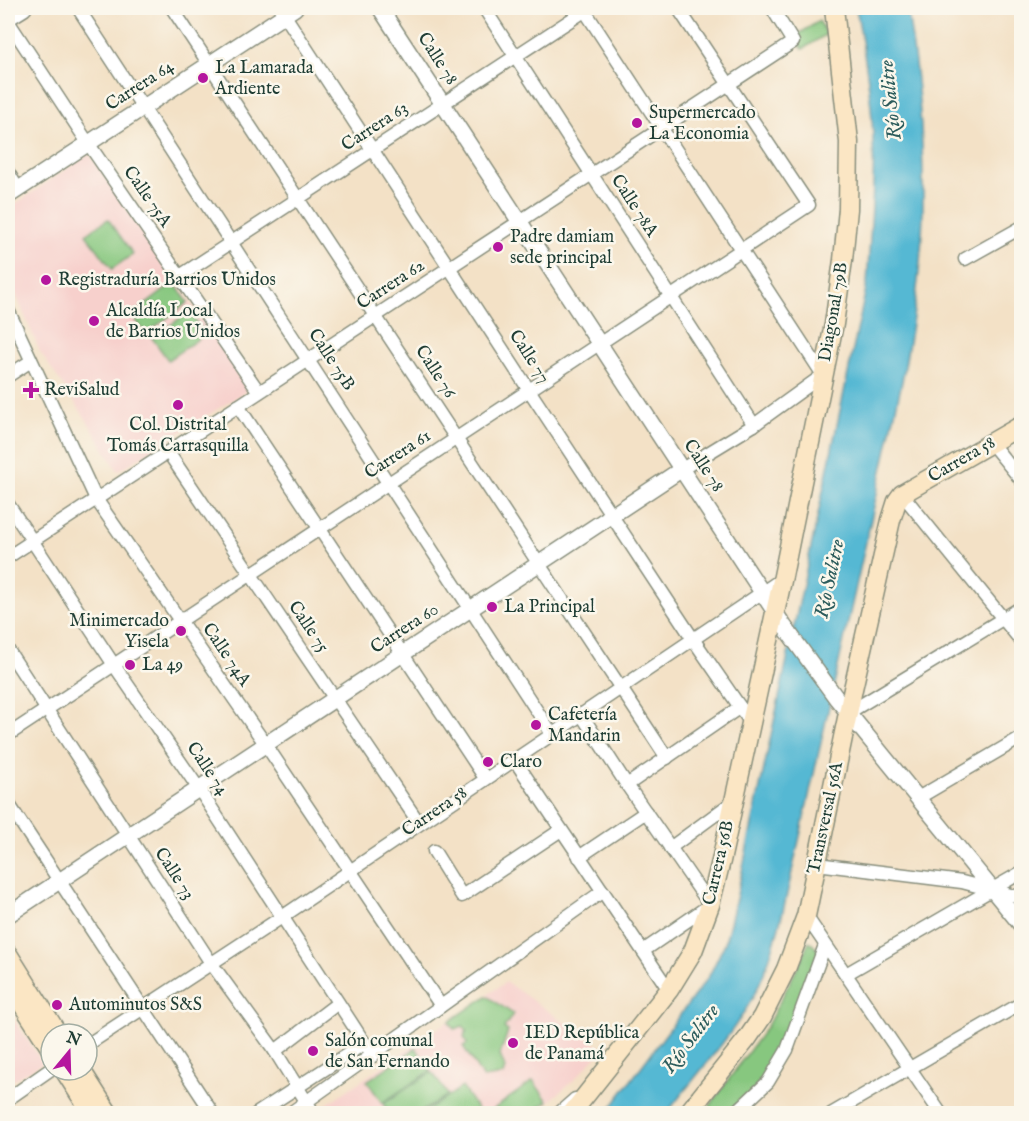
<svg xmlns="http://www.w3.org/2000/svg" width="1029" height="1121" font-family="'IM FELL English',serif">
<rect width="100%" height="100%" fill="#fbf7ec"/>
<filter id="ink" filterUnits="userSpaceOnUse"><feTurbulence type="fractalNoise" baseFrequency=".0167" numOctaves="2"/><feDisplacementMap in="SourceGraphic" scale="12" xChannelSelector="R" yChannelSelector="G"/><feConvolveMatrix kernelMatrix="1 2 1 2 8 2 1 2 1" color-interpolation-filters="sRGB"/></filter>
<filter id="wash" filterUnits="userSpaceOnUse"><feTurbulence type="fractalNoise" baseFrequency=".008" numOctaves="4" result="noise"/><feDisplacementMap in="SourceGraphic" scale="24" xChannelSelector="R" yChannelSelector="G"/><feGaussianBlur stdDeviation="1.35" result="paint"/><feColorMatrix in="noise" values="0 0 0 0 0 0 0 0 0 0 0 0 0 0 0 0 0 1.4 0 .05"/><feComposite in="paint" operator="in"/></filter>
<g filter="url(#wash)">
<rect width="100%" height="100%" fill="#f3e1c6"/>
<g fill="#f7d0cc">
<polygon points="89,154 250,389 118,471 86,419 40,352 8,276 8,209"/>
<polygon points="506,982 603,1049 575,1079 536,1113 321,1114 318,1110"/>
<polygon points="8,1011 43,1063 8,1083"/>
</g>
<g fill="#87c77f" stroke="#53825a" stroke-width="1.5">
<polygon points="819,21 827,34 803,49 794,37"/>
<polygon points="108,219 133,254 112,269 86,234"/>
<polygon points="174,283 188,302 146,334 132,315"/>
<polygon points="189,312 205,334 168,360 152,338"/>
<path d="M809,941l11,11c-22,55 -42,121 -88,161l-28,1 63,-88 35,-67z"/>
<polygon points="487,996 513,1014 504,1028 508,1031 500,1055 505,1068 503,1075 483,1078 463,1046 467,1044 464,1036 467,1030 463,1026 454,1029 449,1022"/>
<polygon points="416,1048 431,1071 382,1103 367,1081"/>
<polygon points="432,1072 448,1095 419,1113 389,1113 383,1104"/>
<polygon points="533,1081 548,1101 531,1113 495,1113 492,1110"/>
<polygon points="462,1087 480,1113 423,1113"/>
</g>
<path fill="#55b8d3" stroke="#3a7a84" stroke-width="1.5" d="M856,8h51c11,65 17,130 16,196 0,58 -10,116 -20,173l-118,526c-8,33 -17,66 -33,96 -23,41 -57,77 -85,114l-61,1 103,-138 16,-33 12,-48 130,-611c3,-49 8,-99 6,-148 -2,-43 -9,-87 -17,-128z"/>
</g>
<g filter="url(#ink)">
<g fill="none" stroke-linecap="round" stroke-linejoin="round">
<g stroke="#898f7d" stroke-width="15">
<g id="minor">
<polyline points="78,8 552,734"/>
<polyline points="172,8 667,758"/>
<polyline points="280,8 529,390 693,639 751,723"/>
<polyline points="484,8 754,425"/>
<polyline points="583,8 823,375 754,425 682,469"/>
<polyline points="8,21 88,143 259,392"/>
<polyline points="8,172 18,189"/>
<polyline points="965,259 1022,227"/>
<polyline points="180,276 589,8"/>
<polyline points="8,310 96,499 266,745 441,1006"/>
<polyline points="8,376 31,361"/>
<polyline points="238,406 485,778"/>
<polyline points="991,443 1022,481"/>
<polyline points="168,452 419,823"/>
<polyline points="902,494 1022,642"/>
<polyline points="8,504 114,665 199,789 373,1056"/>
<polyline points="8,557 793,42 772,8"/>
<polyline points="8,650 211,963 275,1051 314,1114"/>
<polyline points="848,713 1022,607"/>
<polyline points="581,714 627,785 710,905 643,951"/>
<polyline points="8,735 809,205 678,8"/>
<polyline points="514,759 669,990"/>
<polyline points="627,785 740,707"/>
<polyline points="918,798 1022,737"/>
<polyline points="8,803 213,1114"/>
<polyline points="670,848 734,801"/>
<polyline points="434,851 462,896 561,830"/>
<polyline points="579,857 646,812"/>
<polyline points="817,864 962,882 1022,898"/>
<polyline points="806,916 941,1114"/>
<polyline points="846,974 1022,872"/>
<polyline points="87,1045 282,917 782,579"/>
<polyline points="275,1051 338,1003"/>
<polyline points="8,1099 51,1069"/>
<polyline points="256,1114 365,1043"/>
<polyline points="289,1114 603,891"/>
<polyline points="558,1114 575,1099"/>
<polyline points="734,1114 768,1082 787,1050 825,945"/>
<polyline points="831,1114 1022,1003"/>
</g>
</g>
<g stroke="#898f7d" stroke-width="18">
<g id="tertiary">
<polyline points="380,8 784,626 837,699 1022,926"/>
<polyline points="8,18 24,8"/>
<polyline points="8,196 295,8"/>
<polyline points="8,915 682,469"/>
</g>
</g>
<g stroke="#898f7d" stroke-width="21">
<g id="secondary">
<polyline points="8,954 58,1034"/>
<polyline points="8,982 51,1049"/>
<polyline points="64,1070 92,1114"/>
<polyline points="81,1070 109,1114"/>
<polyline points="571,1114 669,990 693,951 710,905 721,861 783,576 834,324 843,260 848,209 849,142 834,8"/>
<polyline points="687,1114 747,1039 762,1017 786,969 806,916 853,689 891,520 897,501 902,494 1022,425"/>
</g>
</g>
<use href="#minor" stroke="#fff" stroke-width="12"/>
<use href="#tertiary" stroke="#fff" stroke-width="15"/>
<use href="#secondary" stroke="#fbe6c4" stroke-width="18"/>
</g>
</g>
<g fill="#b5179e" stroke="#fbf7ec" stroke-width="2">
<circle cx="203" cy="78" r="6"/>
<circle cx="637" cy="123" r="6"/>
<circle cx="498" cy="247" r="6"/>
<circle cx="46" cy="280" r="6"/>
<circle cx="94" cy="321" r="6"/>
<path d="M28 381h6v6h6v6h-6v6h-6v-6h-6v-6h6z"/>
<circle cx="178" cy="405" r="6"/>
<circle cx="492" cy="607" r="6"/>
<circle cx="181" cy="631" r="6"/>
<circle cx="130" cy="665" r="6"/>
<circle cx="536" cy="725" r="6"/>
<circle cx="488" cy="762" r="6"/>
<circle cx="57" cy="1005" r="6"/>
<circle cx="513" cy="1043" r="6"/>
<circle cx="313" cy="1051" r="6"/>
</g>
<g text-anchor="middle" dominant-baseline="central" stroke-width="5" stroke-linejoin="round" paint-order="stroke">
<g font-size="18" fill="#1f3d34" stroke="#fbf7ec">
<text transform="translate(437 59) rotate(57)">Calle 78</text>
<text transform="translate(140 86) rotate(-33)">Carrera 64</text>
<text transform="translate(375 127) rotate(-33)">Carrera 63</text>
<text transform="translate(147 197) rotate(55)">Calle 75A</text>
<text transform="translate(634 206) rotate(57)">Calle 78A</text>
<text transform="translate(391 285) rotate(-33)">Carrera 62</text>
<text transform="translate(834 312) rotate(-80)">Diagonal 79B</text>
<text transform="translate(529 357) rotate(57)">Calle 77</text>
<text transform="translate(331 360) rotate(57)">Calle 75B</text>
<text transform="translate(435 372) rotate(57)">Calle 76</text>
<text transform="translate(398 455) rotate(-33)">Carrera 61</text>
<text transform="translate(962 460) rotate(-30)">Carrera 58</text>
<text transform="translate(703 466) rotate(57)">Calle 78</text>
<text transform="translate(308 627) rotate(56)">Calle 75</text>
<text transform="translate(405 629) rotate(-33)">Carrera 60</text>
<text transform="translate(226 655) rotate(56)">Calle 74A</text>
<text transform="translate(207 769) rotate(56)">Calle 74</text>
<text transform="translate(435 812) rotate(-34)">Carrera 58</text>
<text transform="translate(826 818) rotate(-78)">Transversal 56A</text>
<text transform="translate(719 863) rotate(-77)">Carrera 56B</text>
<text transform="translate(174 874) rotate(57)">Calle 73</text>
</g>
<g font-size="18" fill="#1f3d34" stroke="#fbf7ec" text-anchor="start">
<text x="215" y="68">La Lamarada<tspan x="215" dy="21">Ardiente</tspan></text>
<text x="649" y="113">Supermercado<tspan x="649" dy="21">La Economia</tspan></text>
<text x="510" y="237">Padre damiam<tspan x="510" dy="21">sede principal</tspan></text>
<text x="58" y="280">Registraduría Barrios Unidos</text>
<text x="106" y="311">Alcaldía Local<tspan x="106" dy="21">de Barrios Unidos</tspan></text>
<text x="44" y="390">ReviSalud</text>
<text x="178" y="425" text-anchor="middle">Col. Distrital<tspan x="178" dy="21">Tomás Carrasquilla</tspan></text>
<text x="504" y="607">La Principal</text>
<text x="169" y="621" text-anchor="end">Minimercado<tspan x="169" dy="21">Yisela</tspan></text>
<text x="142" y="665">La 49</text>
<text x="548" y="715">Cafetería<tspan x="548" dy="21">Mandarin</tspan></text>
<text x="500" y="762">Claro</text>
<text x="69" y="1005">Autominutos S&amp;S</text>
<text x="525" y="1033">IED República<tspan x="525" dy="21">de Panamá</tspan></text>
<text x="325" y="1041">Salón comunal<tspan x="325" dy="21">de San Fernando</tspan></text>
</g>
<g font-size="20" font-style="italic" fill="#2c5c5c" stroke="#fbf7ec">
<text transform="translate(891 100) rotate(-96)">Río Salitre</text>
<text transform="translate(830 579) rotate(-78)">Río Salitre</text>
<text transform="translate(691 1039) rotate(-53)">Río Salitre</text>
</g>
</g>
<rect width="1029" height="1121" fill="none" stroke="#fbf7ec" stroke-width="30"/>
<g transform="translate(69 1052) rotate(19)"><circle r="28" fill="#fbf7ec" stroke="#a3ada2" stroke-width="1.5"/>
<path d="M0-4.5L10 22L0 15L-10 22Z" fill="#b5179e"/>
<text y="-9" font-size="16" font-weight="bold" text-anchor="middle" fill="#1f3d34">N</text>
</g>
</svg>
